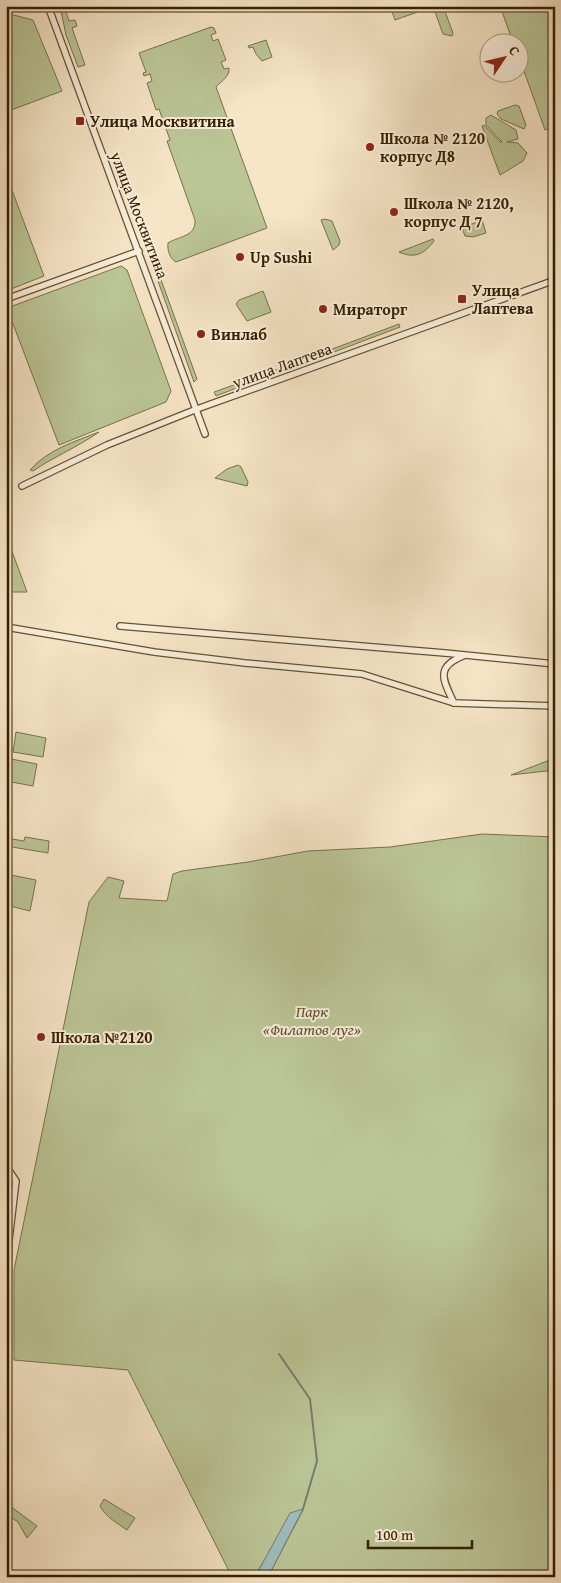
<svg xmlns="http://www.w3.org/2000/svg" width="561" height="1583" font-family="'Gentium Book Plus',serif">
<rect width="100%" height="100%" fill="#f6e5c7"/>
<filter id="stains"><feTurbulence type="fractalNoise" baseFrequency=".004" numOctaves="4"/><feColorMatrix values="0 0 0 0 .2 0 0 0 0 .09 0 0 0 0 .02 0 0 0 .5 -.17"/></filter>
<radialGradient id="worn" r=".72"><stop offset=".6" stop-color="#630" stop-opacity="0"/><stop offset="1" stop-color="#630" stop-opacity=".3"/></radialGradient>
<g fill="#bbc596" stroke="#78724b">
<polygon points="60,6 64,6 69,21 75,20 77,26 72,28 85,65 78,67 66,35"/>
<polygon points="390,6 425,6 426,9 395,20"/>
<polygon points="433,6 443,6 453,33 452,36 443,34"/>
<polygon points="500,6 555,6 555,127 545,130 519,57 518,42 513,42"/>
<polygon points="6,13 33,20 62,91 6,112"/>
<path d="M211,27l3,1 2,5 -5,2 2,6 5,-2 8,21 -5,2 3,7 5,-1c1,9 -8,13 -13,19l51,141 -91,34c-6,-3 -9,-12 -8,-19 11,-7 28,-6 27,-23l-28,-79 3,-1 -11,-31 -3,1 -9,-27 5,-2 -2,-7 -6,2 -1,-3 3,-1 -7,-19z"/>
<polygon points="266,40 272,57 262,61 256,54 253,47 249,48 248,46"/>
<polygon points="515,105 519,106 526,125 524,129 501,119 497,114 498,111"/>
<polygon points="491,115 516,130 518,139 507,142 518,143 527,153 523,161 500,175 482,126 484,125 500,142 502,142 486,125 486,118"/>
<polygon points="6,174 44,276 6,291"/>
<polygon points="325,219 332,221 340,241 339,245 333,250 321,220"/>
<polygon points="482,220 486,233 473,237 465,236 462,228"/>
<path d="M433,239l1,2c-10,13 -19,18 -35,11z"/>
<polygon points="121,266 127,270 171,391 166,402 59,445 7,308"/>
<polygon points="160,277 197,379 194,382 158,281"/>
<polygon points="263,291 271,312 247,321 236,304 239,300"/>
<polygon points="399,324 400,327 313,360 310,359 311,357"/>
<polygon points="298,362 298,365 221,394 216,396 214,392"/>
<path d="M99,432c-21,15 -44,24 -66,39l-3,-1c17,-20 46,-29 69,-38z"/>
<polygon points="238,465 241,467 248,482 247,486 215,478 227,469"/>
<polygon points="6,535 27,592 6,592"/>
<polygon points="16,732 46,738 43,757 13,752"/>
<polygon points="6,758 37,764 33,786 6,781"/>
<polygon points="555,758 555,770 511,775"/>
<polygon points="482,834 555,837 555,1577 268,1577 303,1510 262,1564 255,1577 232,1577 128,1370 14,1360 14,1270 89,902 108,877 124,881 119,898 167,901 173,874 182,871 248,862 308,851 390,847"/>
<polygon points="25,837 49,841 48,853 6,846 6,838 24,841"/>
<polygon points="6,874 36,880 30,911 6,905"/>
<path d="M104,1499l31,19 -8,12c-10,-7 -21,-13 -27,-24z"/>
<polygon points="6,1503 37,1526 27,1538 18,1522 6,1514"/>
</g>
<polygon fill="#9ebdbd" stroke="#747e71" points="303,1509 268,1577 255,1577 290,1513"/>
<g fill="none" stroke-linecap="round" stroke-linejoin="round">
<polyline stroke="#747e71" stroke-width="2" points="279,1354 310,1399 317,1461 303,1509"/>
<g stroke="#665132" stroke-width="8">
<g id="minor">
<polyline points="48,6 205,434"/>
<polyline points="6,299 139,251"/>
<polyline points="22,486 107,445 197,409 555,280"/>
<polyline points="120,626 445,653 555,664"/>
<polyline points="6,627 154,652 245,663 362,674 454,703 555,706"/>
<path d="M454,703c-11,-23 -19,-36 9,-47"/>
<polyline points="6,1172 10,1172 16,1181 9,1240 6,1345"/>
</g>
</g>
<use href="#minor" stroke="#f9eedb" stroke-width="5.5"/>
</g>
<g fill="#8f2418" stroke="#f9eedb" stroke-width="2">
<rect x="75" y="116" width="10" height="10" rx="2.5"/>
<circle cx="370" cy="147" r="5"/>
<circle cx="394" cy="212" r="5"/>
<circle cx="240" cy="257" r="5"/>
<rect x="457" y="294" width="10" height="10" rx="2.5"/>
<circle cx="323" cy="309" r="5"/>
<circle cx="201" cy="334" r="5"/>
<circle cx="41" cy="1037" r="5"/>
</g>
<g text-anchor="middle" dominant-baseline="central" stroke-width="4" stroke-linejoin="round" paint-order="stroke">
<g font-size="16" font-weight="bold" fill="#362000" stroke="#f9eedb" text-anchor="start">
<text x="90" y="121">Улица Москвитина</text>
<text x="380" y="138">Школа № 2120<tspan x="380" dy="18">корпус Д8</tspan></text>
<text x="404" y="203">Школа № 2120,<tspan x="404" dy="18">корпус Д 7</tspan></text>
<text x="250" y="257">Up Sushi</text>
<text x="472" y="290">Улица<tspan x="472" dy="18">Лаптева</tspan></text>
<text x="333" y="309">Мираторг</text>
<text x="211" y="334">Винлаб</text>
<text x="51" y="1037">Школа №2120</text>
</g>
<g font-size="16" fill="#362000" stroke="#f9eedb">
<text transform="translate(140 215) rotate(69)">улица Москвитина</text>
<text transform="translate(282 365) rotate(-20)">улица Лаптева</text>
</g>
<g font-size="16" font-style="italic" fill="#5e522d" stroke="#f9eedb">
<text x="312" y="1011">Парк<tspan x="312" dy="18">«Филатов луг»</tspan></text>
</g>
</g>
<rect width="561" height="1583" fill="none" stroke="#f6e5c7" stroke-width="25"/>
<rect x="8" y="8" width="546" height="1568" fill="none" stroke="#362000" stroke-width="2.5"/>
<rect x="12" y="12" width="536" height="1558" fill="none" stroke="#362000"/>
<g transform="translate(504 58) rotate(55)"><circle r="24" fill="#f9eedb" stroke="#ab9c83"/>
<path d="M0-4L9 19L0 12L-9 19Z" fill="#8f2418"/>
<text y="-8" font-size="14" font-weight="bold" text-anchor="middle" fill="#362000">С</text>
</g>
<path d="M368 1540v8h104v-8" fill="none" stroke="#362000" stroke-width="2.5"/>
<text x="376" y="1540" font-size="15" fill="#362000" stroke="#f9eedb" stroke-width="4" paint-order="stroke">100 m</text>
<rect width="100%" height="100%" filter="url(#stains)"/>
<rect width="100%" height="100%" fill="url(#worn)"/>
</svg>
